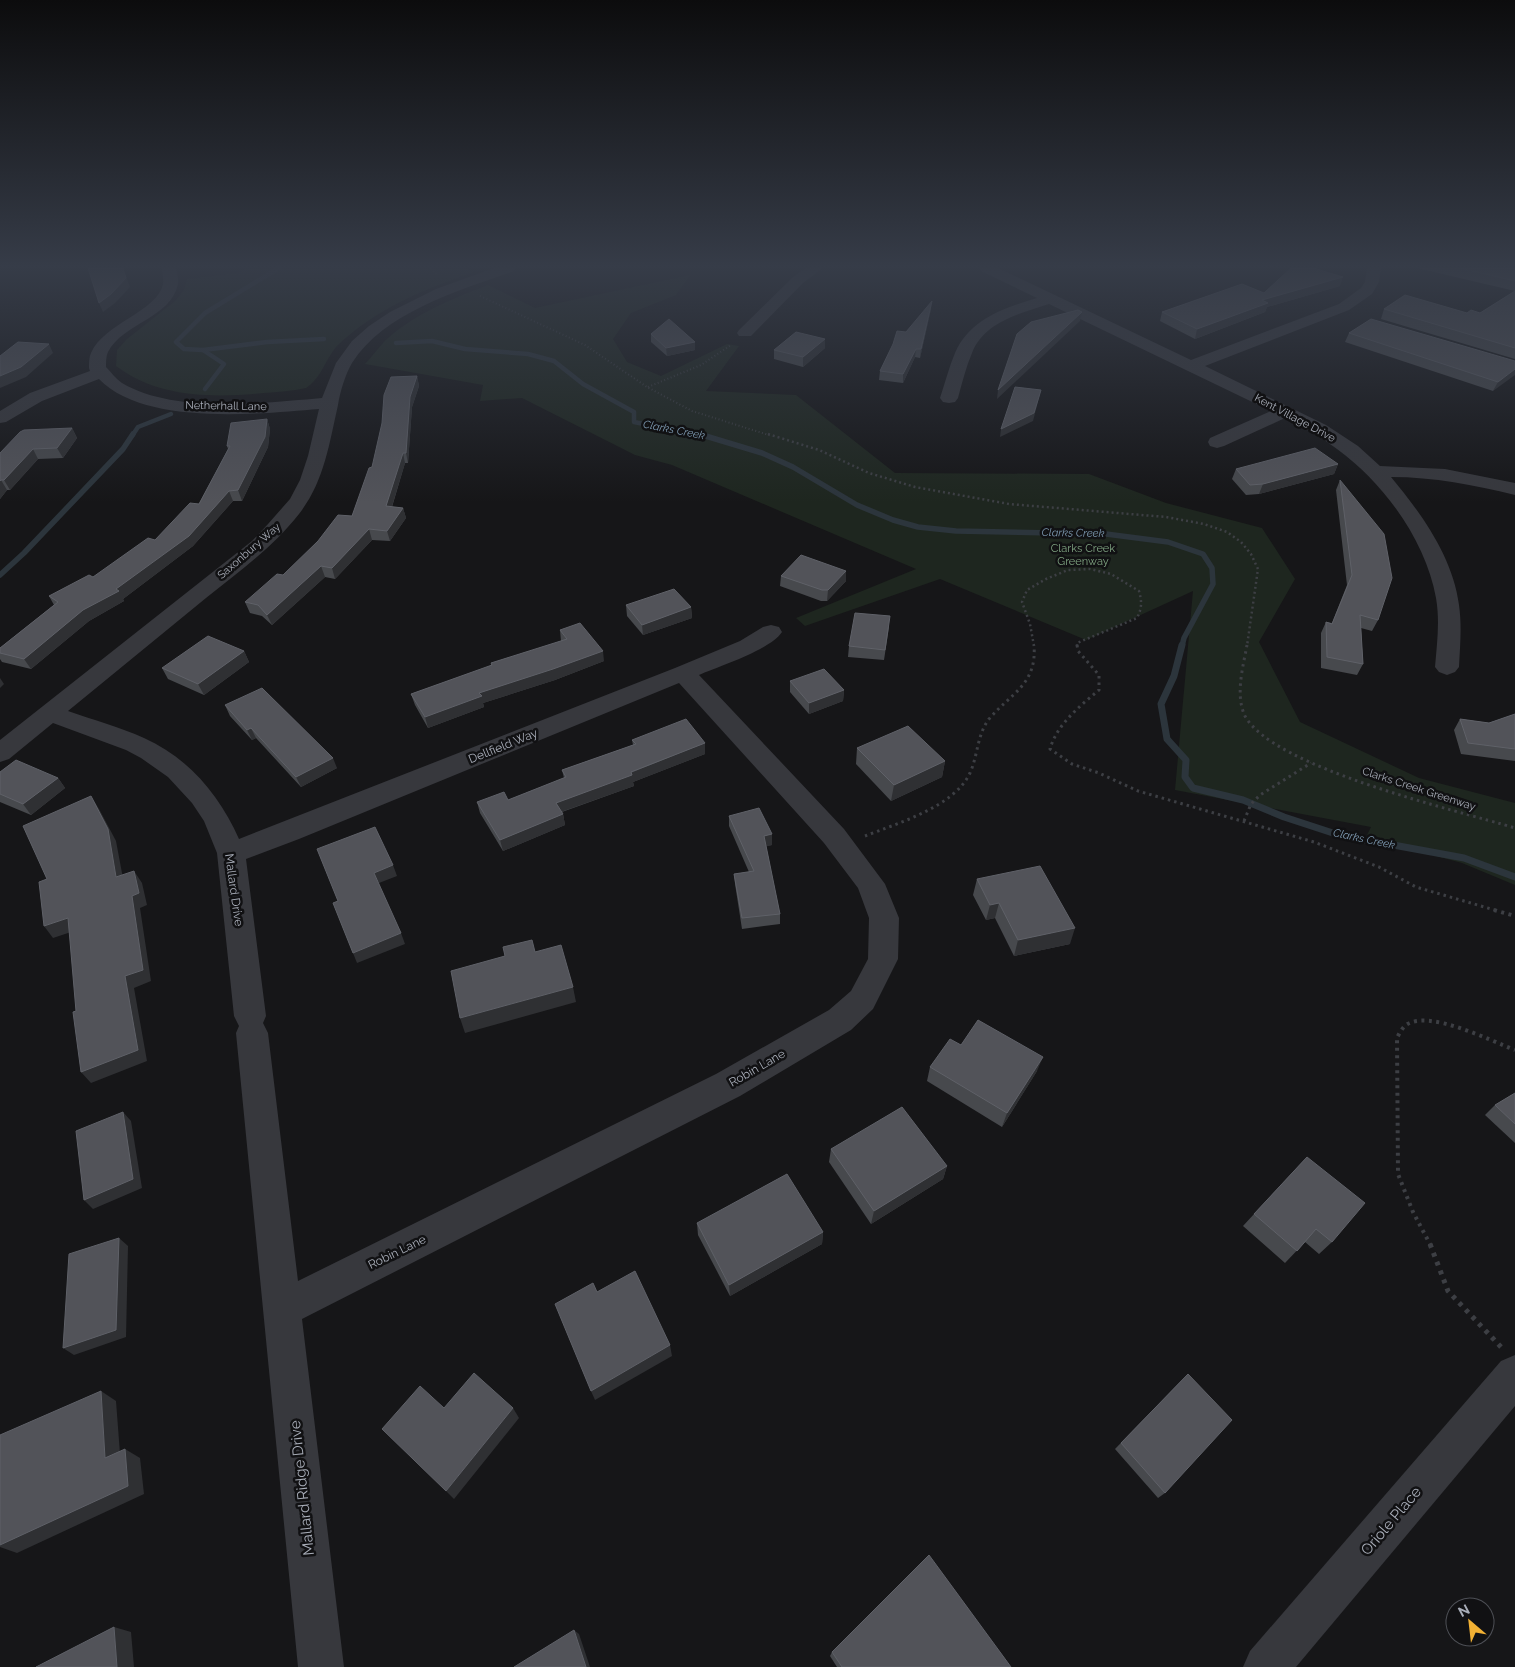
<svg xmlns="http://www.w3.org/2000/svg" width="1515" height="1667" font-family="Raleway,sans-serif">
<rect width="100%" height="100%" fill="#161618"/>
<g fill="#1e261f">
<path d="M246,268h221l7,4c-49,17 -97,36 -136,73 -12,12 -16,33 -32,43 -14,3 -28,4 -42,5 -51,5 -106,5 -148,-27l1,-16 10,-11 48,-38 9,-11 3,-11 51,-6z"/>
<path d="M690,275l-14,20 -45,18 -18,26 14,23 34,14 66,-32 12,2 -33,45 90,4 99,78 194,1 77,29 96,25 33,51 -36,63 41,80 119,56 96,25v82l-53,-22 -96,-26 5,-10 -196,-37 18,-199 -107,49 -146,-61 -135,47 -9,-8 120,-49 -244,-104 -37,-10 -113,-57 -42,3 3,-16 -118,-21c8,-8 15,-19 23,-26 30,-26 64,-39 100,-53l47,23z"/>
</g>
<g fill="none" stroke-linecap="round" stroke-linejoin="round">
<g stroke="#2c353c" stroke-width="4.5">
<polyline points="279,268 205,313 176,342 184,349 203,350 267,342 324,339"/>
<polyline points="396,343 432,341 465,349 528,354 554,361 583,384 634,412 634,422 703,436"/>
<polyline points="203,350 224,364 205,389"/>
<polyline points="132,436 138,427 171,414"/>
</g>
<g stroke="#2c353c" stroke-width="5.5">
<polyline points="699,434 762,453 793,467 857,505 893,520 918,527 956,531 1106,534 1168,542 1203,554 1212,568 1213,584 1184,638 1182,646"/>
<polyline points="0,575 24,553 123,449 133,434"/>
</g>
<polyline stroke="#2c353c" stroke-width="7" points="1182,645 1174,676 1161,704 1167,739 1186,760 1185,777 1193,788 1243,800 1284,817 1339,835 1464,858 1515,877"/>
<g stroke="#3d3f44" stroke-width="2" stroke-dasharray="1 2.5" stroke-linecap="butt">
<polyline points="431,268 437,275"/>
<polyline points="480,296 585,345 647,387 692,411 772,436"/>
<polyline points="648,387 701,365 731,345"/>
</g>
<g stroke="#3d3f44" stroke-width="2.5" stroke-dasharray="2 3" stroke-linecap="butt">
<polyline points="768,434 819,450 869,473 915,487 1009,504 1166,517 1204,524 1227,532 1241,542 1251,554 1258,569 1247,646"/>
<path d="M1034,646l-4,-22 -8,-22 5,-12 19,-11 22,-9 22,-1 21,5 28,17c3,11 3,17 -2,27l-60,25v3"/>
</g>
<g stroke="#3d3f44" stroke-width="3" stroke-dasharray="2.5 4" stroke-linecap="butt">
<path d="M1077,645l1,6 21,24v15c-19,16 -42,34 -49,59l22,15 27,9 39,18 176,51 65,25 37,20 82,24"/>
<path d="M1247,645c-4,22 -12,50 -2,71 28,52 211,94 270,112"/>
<polyline points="1244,821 1251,804 1260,795 1311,763"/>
<path d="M865,836c33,-13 89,-29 105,-63 8,-18 7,-38 19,-54 22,-26 48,-34 45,-74"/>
</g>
<g stroke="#3d3f44" stroke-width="4" stroke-dasharray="3 4.5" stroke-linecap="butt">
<polyline points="1494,910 1515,916"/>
<path d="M1431,1246l-18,-34 -15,-38 -1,-136c2,-4 5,-10 9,-13 23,-16 85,16 109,25"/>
</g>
<polyline stroke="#3d3f44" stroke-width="5" stroke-dasharray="4 5.5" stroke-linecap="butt" points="1430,1244 1448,1291 1501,1347"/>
<g fill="#37383d" fill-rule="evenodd">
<path d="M162,268h14c1,5 3,12 2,16 -7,34 -55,39 -70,68 -2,4 -2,10 -2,15 5,5 10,12 16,16 52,31 142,20 200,15l14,-35 16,-22 17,-15 21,-14 46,-23 58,-21h22l-2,3c-54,19 -130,41 -162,92 -7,12 -12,29 -14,42 -9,40 -14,77 -39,109 -26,33 -60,58 -93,84 -46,38 -92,75 -138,113 25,9 52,16 76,27 45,20 76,58 95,101l436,-171 65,-27 23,-14 8,-2 8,2 3,5c-12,18 -62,34 -83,43l145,154 41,55 14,34 -1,41 -25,50 -22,21 -111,66 -438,223 42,348h-46l-62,-634 3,-7 -5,-10 -17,-163 -13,-32 -12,-18 -24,-26 -27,-19 -15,-8 -73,-27 -44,36 -9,3v-22l252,-199 16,-17 22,-25 10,-19 8,-24 11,-47c-61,5 -175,17 -220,-30l-57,22 -36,21 -6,1v-12l30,-18 60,-22 -1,-3c0,-5 0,-11 2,-15 12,-29 67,-42 72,-69 1,-5 -1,-11 -1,-16zM679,683l145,160 34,45 11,30 -1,41 -17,32 -22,19 -113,64 -418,207 -30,-248 -5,-10 3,-7 -20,-157 53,-20z"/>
<polygon points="806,268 823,268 803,283 751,336 739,336 737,333 739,330 793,277"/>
<path d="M979,268h19l193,92 148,-56 22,-16 4,-6 2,-14h14l-2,14 -7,12 -23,16 -144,56 121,59 32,21 22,20 65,3 70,14v12c-41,-10 -81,-18 -124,-18 30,36 62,80 68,128 3,21 1,41 0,62l-4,5 -8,3 -8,-3 -4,-5c2,-23 5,-46 1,-69 -10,-57 -52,-115 -99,-149 -16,-12 -34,-22 -52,-31l-61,28 -7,2 -7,-2 -2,-4 2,-4 61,-27 -222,-107c-28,9 -65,18 -77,49 -6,14 -10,30 -14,45l-3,4 -6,1 -6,-1 -3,-4c5,-15 9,-31 15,-45 15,-34 49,-45 82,-55l-56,-27z"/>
<polygon points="1515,1355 1515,1406 1296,1667 1243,1667 1250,1651 1501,1361"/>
</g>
</g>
<g fill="#47494d">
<polygon points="1417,268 1515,268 1515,359 1381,319 1384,309 1467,313 1480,313 1515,291"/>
<polygon points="1340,286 1267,307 1265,312 1195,339 1160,321 1162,312 1264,293"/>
<polygon points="931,309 920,358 915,357 903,383 879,380 880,371 906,332"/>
<polygon points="1349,333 1515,361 1493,391 1345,342"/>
<polygon points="651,334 695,342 695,350 667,356 651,342"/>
<polygon points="825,348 803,367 774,359 774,350"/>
<polygon points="417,376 419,386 412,407 408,463 405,463 392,507 403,508 406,518 390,541 372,540 335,579 325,577 272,625 262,616 250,613 245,602 283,575 352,516 372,467"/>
<polygon points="267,419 270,429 268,447 242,501 233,501 193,546 123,599 124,601 89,621 31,669 2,662 0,659 0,648 54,605 49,596 93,577 155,540 199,504 228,449 227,446"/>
<polygon points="72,428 77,438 63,458 38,459 10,490 7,490 0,499 0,453"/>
<polygon points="1338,464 1334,474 1259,494 1246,495 1232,479 1236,469"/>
<polygon points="1340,480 1378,620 1372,631 1361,628 1363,664 1357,675 1321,668 1321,633 1326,622 1332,623 1347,585 1336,490"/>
<polygon points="781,576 846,581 827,601 821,601 780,586"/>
<polygon points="626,605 691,607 692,618 643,635 627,616"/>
<polygon points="889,627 884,660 848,657 849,646"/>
<polygon points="560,630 604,661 555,680 483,703 484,707 428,728 415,705 411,694 491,666 491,663 561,641"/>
<polygon points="244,651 249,662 204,695 168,679 162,668"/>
<polygon points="790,681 844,690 843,701 809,714 790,692"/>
<polygon points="225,705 337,768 301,787 256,738 252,740 230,716"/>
<polygon points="1515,714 1515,761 1461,754 1454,730 1460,719 1489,723"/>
<polygon points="632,740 705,743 705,754 633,782 634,786 562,812 563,814 565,825 503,851 480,813 477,802 508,800 564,778 562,770 633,745"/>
<polygon points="857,748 945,761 942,777 891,801 856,764"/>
<polygon points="0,772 58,778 65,788 31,815 0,802"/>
<polygon points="729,816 772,834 772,845 766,846 780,914 780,924 742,929 735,884 734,874 749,872 729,826"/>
<polygon points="977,879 1070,944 1014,956 995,918 986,920 973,895"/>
<polygon points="961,1045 1037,1071 1002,1127 927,1081 930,1067"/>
<polygon points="1515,1093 1515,1143 1485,1115 1495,1105"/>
<polygon points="831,1149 947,1166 943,1179 871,1224 829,1162"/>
<polygon points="1307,1157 1332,1242 1319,1254 1305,1242 1285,1263 1243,1226 1254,1214"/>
<polygon points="697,1223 823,1232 822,1244 730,1296 698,1235"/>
<polygon points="1188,1374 1165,1493 1158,1498 1115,1449"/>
<polygon points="832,1652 1011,1667 837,1667 830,1656"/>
</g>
<g fill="#2f3033">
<polygon points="123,268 130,287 115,303 103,312 99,303"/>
<polygon points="1343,277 1340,286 1267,307 1265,312 1195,339 1197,329 1262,300"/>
<polygon points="932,301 931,309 920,358 921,349"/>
<polygon points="1082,312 1080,321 997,399 998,390"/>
<polygon points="825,339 825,348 803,367 803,357"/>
<polygon points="695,342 695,350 667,356 666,348"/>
<polygon points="49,344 53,353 26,377 0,388 0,376"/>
<polygon points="916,349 915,357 903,383 903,374"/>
<polygon points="1515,369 1515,375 1493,391 1498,382"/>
<polygon points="417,376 419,386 412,407 408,463 406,453 410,397"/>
<polygon points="1041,390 1033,421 1000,437 1001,429"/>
<polygon points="267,419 270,429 268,447 242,501 238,490"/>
<polygon points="72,428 77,438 63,458 57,448"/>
<polygon points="33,449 38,459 10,490 4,480"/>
<polygon points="403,453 405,463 389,516 386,506"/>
<polygon points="1338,464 1334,474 1259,494 1263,484"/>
<polygon points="1,480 7,490 0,499 0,481"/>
<polygon points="229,491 233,501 193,546 123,599 124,601 89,621 31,669 24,659 83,610 116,589"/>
<polygon points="403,508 406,518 390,541 387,531"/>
<polygon points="369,529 372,540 335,579 332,568"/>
<polygon points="321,566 325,577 272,625 267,615"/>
<polygon points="846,571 846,581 827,601 828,590"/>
<polygon points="691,607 692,618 643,635 642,625"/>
<polygon points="244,651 249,662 204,695 198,684"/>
<polygon points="603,651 604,661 555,680 483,703 484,707 428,728 425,717 479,693"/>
<polygon points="0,678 4,684 0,688"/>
<polygon points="844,690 843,701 809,714 809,703"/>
<polygon points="251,728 256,738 252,740 247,730"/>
<polygon points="705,743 705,754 633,782 634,786 558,813 556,803"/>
<polygon points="333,758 337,768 301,787 296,777"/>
<polygon points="945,761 942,777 891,801 894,785"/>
<polygon points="58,778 65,788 31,815 23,804"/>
<polygon points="91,796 99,809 116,841 125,889 116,877"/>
<polygon points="563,814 565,825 503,851 500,840"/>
<polygon points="772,834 772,845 764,847 764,836"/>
<polygon points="393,865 397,876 379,883 374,873"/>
<polygon points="134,871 142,883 147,905 140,908 151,981 134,988 147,1061 91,1083 81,1072 125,976"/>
<polygon points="999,903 995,918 986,920 990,905"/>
<polygon points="68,918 77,930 53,938 44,926"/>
<polygon points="1075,928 1070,944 1014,956 1018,940"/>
<polygon points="401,933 405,944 357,963 353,953"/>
<polygon points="573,987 576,1002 465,1033 460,1018"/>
<polygon points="1043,1057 1037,1071 1002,1127 1007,1113"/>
<polygon points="123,1112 131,1121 142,1188 93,1209 84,1200"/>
<polygon points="947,1166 943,1179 871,1224 874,1211"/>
<polygon points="823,1232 822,1244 730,1296 729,1285"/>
<polygon points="119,1238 128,1246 126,1337 74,1355 63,1348"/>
<polygon points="670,1345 672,1356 595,1400 591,1391"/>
<polygon points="101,1391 116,1401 121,1467 105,1458"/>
<polygon points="513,1408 519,1418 454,1499 446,1491"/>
<polygon points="125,1449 140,1458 144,1494 17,1553 0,1547 0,1545"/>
<polygon points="114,1627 131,1632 134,1667 117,1667"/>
<polygon points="574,1630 579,1634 590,1667 586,1667"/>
</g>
<g fill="#525359" stroke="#5f6168">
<polygon points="88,268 123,268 126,278 111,294 99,303"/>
<polygon points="1291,268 1313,268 1343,277 1262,300 1268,303 1197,329 1162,312 1242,284 1264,293"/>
<polygon points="1460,268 1515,268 1515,281"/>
<polygon points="1515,291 1515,348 1384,309 1405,295 1467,313 1471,310 1480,313"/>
<polygon points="932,301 921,349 916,349 903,374 880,371 893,344 897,331 906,332"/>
<polygon points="1078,310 1082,312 998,390 1017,334 1031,322"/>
<polygon points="669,319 695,342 666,348 651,334"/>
<polygon points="1371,319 1515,361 1515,369 1498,382 1349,333"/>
<polygon points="796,332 825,339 803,357 774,350"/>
<polygon points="18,342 49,344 21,367 0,376 0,356"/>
<polygon points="417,376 410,397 406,453 403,453 386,506 403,508 387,531 369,529 332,568 321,566 267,615 258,605 245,602 277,574 283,575 318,541 338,515 352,516 369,468 372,467 382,423 384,395 391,377"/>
<polygon points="1015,387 1041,390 1034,413 1001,429"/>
<polygon points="267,419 265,437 238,490 229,491 189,536 116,589 119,591 83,610 24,659 0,653 0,648 58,602 49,596 89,575 93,577 148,538 155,540 190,503 199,504 230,446 227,446 231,423"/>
<polygon points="72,428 57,448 33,449 4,480 1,480 0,481 0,453 20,432 24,430"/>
<polygon points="1315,448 1338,464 1263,484 1250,485 1236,469"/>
<polygon points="1340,480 1384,534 1392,578 1378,620 1360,615 1363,664 1327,657 1326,622 1332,624 1352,575"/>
<polygon points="801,555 846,571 828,590 822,590 781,576"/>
<polygon points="674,589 691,607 642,625 626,605"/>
<polygon points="855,613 890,616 885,650 849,646"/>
<polygon points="580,623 603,651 553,669 479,693 482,696 425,717 411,694 492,665 491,663 567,639 560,630"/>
<polygon points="208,636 244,651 198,684 162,668"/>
<polygon points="824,669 844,690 809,703 790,681"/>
<polygon points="262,688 333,758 296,777 251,728 247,730 225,705"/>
<polygon points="1515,714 1515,749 1468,743 1460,719 1489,723"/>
<polygon points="686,719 705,743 631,772 632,775 556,803 563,814 500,840 477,802 504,792 508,800 566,777 562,770 636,744 632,740"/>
<polygon points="908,726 945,761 894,785 857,748"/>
<polygon points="16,760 58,778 23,804 0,794 0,772"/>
<polygon points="91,796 108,829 116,877 134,871 139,893 132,896 143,970 125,976 138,1050 81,1072 73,1012 76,1011 68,918 44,926 39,882 47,879 23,826"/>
<polygon points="759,808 772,834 764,836 780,914 742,918 734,874 754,871 729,816"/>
<polygon points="375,827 393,865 374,873 401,933 353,953 333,903 338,901 317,849"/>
<polygon points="1040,866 1075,928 1018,940 999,903 990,905 977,879"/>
<polygon points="532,940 535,952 561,945 573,987 460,1018 451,971 505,956 503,947"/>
<polygon points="978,1020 1043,1057 1007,1113 930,1067 950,1039 961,1045"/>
<polygon points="1515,1093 1515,1124 1495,1105"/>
<polygon points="902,1107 947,1166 874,1211 831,1149"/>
<polygon points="123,1112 133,1179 84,1200 76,1131"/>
<polygon points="1307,1157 1365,1203 1332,1242 1316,1229 1297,1251 1254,1214"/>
<polygon points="787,1174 823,1232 729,1285 697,1223"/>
<polygon points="119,1238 116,1330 63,1348 69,1254"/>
<polygon points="635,1271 670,1345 591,1391 555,1304 593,1283 597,1292"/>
<polygon points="474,1373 513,1408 446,1491 382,1429 420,1386 444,1408"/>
<polygon points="1188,1374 1232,1420 1165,1493 1121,1443"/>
<polygon points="101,1391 105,1458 125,1449 128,1486 0,1545 0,1435"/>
<polygon points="929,1555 1011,1667 842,1667 832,1652"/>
<polygon points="114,1627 117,1667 36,1667"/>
<polygon points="574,1630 586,1667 514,1667"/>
</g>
<linearGradient id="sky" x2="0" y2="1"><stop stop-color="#0c0c0d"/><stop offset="0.53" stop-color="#363c48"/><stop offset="1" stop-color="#363c48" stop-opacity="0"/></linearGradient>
<rect width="1515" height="502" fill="url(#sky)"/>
<g text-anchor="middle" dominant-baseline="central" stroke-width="5" stroke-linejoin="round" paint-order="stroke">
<g font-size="11" fill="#a8adb8" stroke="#111113">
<text transform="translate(226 406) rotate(1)">Netherhall Lane</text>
<text transform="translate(1295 418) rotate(28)">Kent Village Drive</text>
<text transform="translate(249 551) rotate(-41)">Saxonbury Way</text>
<text transform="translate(1419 789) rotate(18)">Clarks Creek Greenway</text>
</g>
<g font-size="11" font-style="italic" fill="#7f9bb3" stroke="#111113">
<text transform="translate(674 430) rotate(11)">Clarks Creek</text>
<text transform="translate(1073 533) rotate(1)">Clarks Creek</text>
<text transform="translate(1364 839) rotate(12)">Clarks Creek</text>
</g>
<g font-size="11" fill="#7fa381" stroke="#111113">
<text x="1083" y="548">Clarks Creek<tspan x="1083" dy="13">Greenway</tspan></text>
</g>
<g font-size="12" fill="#a8adb8" stroke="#111113">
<text transform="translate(503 746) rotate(-22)">Dellfield Way</text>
<text transform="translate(234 890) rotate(82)">Mallard Drive</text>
<text transform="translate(757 1068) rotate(-30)">Robin Lane</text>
<text transform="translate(397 1252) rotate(-26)">Robin Lane</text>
</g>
<g font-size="15" fill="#a8adb8" stroke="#111113">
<text transform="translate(302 1488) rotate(-96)">Mallard Ridge Drive</text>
<text transform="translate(1391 1521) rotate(-50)">Oriole Place</text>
</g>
</g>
<g transform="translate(1470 1622) rotate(332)"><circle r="24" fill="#111113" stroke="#4d4f55"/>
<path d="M0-4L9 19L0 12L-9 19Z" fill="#f2b134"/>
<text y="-8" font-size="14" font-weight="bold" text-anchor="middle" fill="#a8adb8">N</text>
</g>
</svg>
